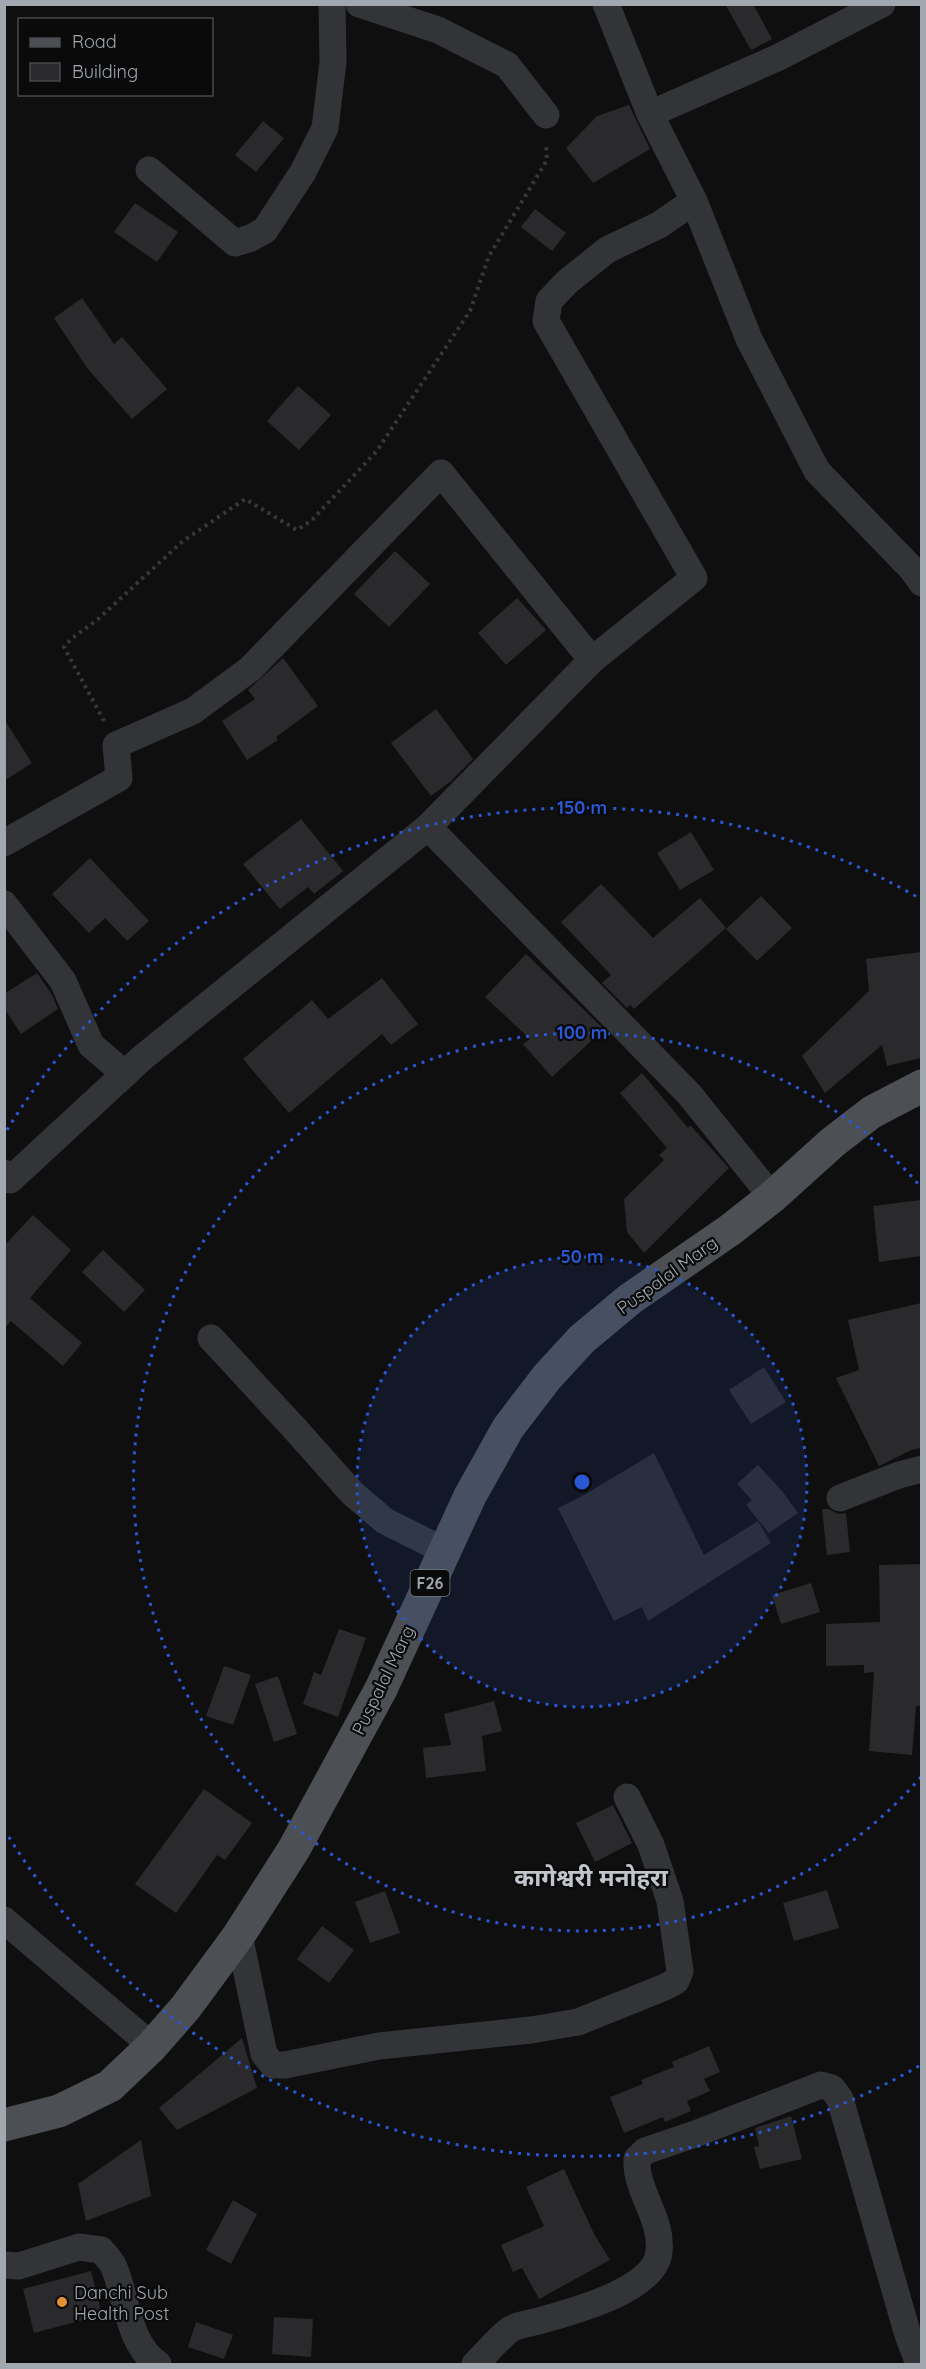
<svg xmlns="http://www.w3.org/2000/svg" width="926" height="2369" font-family="Quicksand,'Noto Sans Devanagari',sans-serif">
<rect width="100%" height="100%" fill="#0f0f10"/>
<g fill="#2a2a2c">
<polygon points="725,4 753,4 772,39 751,50"/>
<polygon points="629,105 650,149 593,183 566,148 597,116"/>
<polygon points="263,121 284,138 256,172 235,155"/>
<polygon points="135,203 178,232 157,262 114,232"/>
<polygon points="535,209 566,233 552,251 521,227"/>
<polygon points="82,298 114,344 122,337 167,389 132,419 87,368 54,318"/>
<polygon points="298,386 331,415 299,450 267,421"/>
<polygon points="395,551 430,584 389,627 354,594"/>
<polygon points="517,598 546,630 506,665 478,633"/>
<polygon points="283,658 318,706 276,737 278,740 247,760 222,721 255,699 248,690"/>
<polygon points="436,709 473,759 451,781 431,796 391,743"/>
<polygon points="4,719 32,763 4,781"/>
<polygon points="301,819 343,871 314,894 308,887 280,909 243,864"/>
<polygon points="691,832 714,870 680,890 657,853"/>
<polygon points="90,858 149,921 127,941 105,918 89,933 52,894"/>
<polygon points="601,884 653,938 700,898 726,928 634,1009 630,1005 627,1008 602,983 611,975 561,922"/>
<polygon points="761,896 792,928 757,961 726,929"/>
<polygon points="921,952 921,1058 887,1066 882,1045 825,1093 802,1056 869,991 866,959"/>
<polygon points="526,954 604,1029 552,1077 523,1044 530,1039 485,997"/>
<polygon points="37,973 52,995 58,1009 21,1034 4,1008 4,994"/>
<polygon points="382,978 418,1024 391,1045 382,1034 289,1113 243,1059 312,1000 328,1019"/>
<polygon points="642,1073 688,1128 690,1125 729,1168 644,1253 627,1232 624,1199 664,1160 659,1155 667,1148 620,1093"/>
<polygon points="921,1200 921,1256 879,1262 873,1206"/>
<polygon points="33,1215 71,1250 30,1298 82,1343 63,1366 11,1321 4,1329 4,1246"/>
<polygon points="103,1250 145,1290 124,1312 82,1272"/>
<polygon points="921,1303 921,1448 911,1450 879,1466 836,1378 859,1370 848,1320"/>
<polygon points="764,1367 786,1402 751,1424 729,1390"/>
<polygon points="654,1453 704,1555 758,1521 771,1543 648,1621 642,1607 614,1621 558,1508 584,1495"/>
<polygon points="758,1465 782,1491 798,1513 769,1533 746,1505 752,1500 737,1484"/>
<polygon points="822,1509 829,1509 838,1514 846,1513 850,1552 827,1555"/>
<polygon points="921,1564 921,1706 916,1706 912,1755 869,1751 874,1672 864,1673 864,1665 826,1666 826,1624 880,1622 879,1565"/>
<polygon points="811,1583 820,1612 781,1624 772,1595"/>
<polygon points="339,1629 366,1638 338,1717 303,1704 314,1672 321,1675"/>
<polygon points="224,1666 251,1675 233,1725 206,1716"/>
<polygon points="278,1676 297,1734 274,1742 255,1684"/>
<polygon points="494,1701 502,1731 482,1736 486,1771 426,1778 423,1748 451,1745 444,1714"/>
<polygon points="204,1789 252,1823 225,1860 217,1855 176,1913 135,1884"/>
<polygon points="613,1805 632,1843 595,1862 576,1823"/>
<polygon points="827,1890 839,1928 794,1941 783,1903"/>
<polygon points="385,1891 400,1933 370,1943 355,1902"/>
<polygon points="322,1926 354,1950 329,1983 297,1959"/>
<polygon points="242,2038 257,2088 177,2130 159,2108"/>
<polygon points="709,2046 720,2072 704,2079 710,2091 687,2101 691,2111 665,2122 663,2117 624,2133 610,2097 643,2084 641,2080 674,2067 672,2062"/>
<polygon points="791,2116 802,2159 760,2169 754,2147 759,2146 755,2128"/>
<polygon points="141,2140 151,2196 86,2221 78,2184"/>
<polygon points="564,2169 594,2234 610,2260 539,2299 522,2268 513,2272 501,2245 544,2226 526,2187"/>
<polygon points="233,2200 257,2214 231,2264 206,2250"/>
<polygon points="91,2271 102,2315 34,2333 23,2289"/>
<polygon points="274,2317 313,2319 311,2357 272,2354"/>
<polygon points="196,2322 233,2335 224,2359 188,2347"/>
</g>
<g fill="none" stroke-linecap="round" stroke-linejoin="round">
<polyline stroke="#36393c" stroke-width="4" stroke-dasharray="3 4.5" stroke-linecap="butt" points="104,721 64,647 71,639 97,620 183,541 245,499 297,530 312,520 376,452 470,311 489,256 547,160 546,143"/>
<g stroke="#323437" stroke-width="27">
<polyline points="359,4 438,30 507,65 546,115"/>
<polyline points="606,4 650,114 694,201 749,339 817,471 911,568 922,583"/>
<polyline points="650,114 777,58 882,4"/>
<polyline points="149,170 235,243 251,238 265,230 303,172 325,128 333,62 332,4"/>
<polyline points="428,827 689,1094 772,1197"/>
<polyline points="4,843 119,778 116,745 193,711 250,669 441,473 592,660"/>
<polyline points="4,904 63,981 91,1045 125,1074"/>
<polyline points="4,1173 10,1180 142,1058 428,827 592,660 694,578 546,321 549,301 567,282 607,250 659,225 694,201"/>
<polyline points="211,1338 296,1430 352,1493 385,1521 445,1551"/>
<polyline points="840,1498 899,1475 922,1469"/>
<polyline points="4,1920 152,2046"/>
<polyline points="239,1935 264,2054 273,2065 285,2065 379,2046 531,2030 578,2022 665,1987 676,1981 680,1971 670,1901 651,1845 627,1797"/>
<path d="M4,2265l15,1 60,-19 22,3c5,6 12,12 14,20 12,30 14,75 43,94"/>
<path d="M475,2364c10,-9 25,-28 36,-35 9,-5 22,-6 31,-9 32,-9 113,-30 117,-68 4,-34 -24,-61 -22,-93l8,-8 50,-17 126,-49 11,3 8,11 68,236 11,29"/>
</g>
<polyline stroke="#4c4f53" stroke-width="33" points="4,2125 59,2111 110,2086 152,2046 186,2007 239,1935 294,1849 381,1689 470,1496 508,1428 547,1377 582,1339 630,1299 730,1230 772,1197 833,1142 872,1112 922,1086"/>
</g>
<circle cx="582" cy="1482" r="225" fill="#2a57d4" fill-opacity=".12"/>
<g fill="none" stroke="#2a57d4" stroke-width="3" stroke-dasharray="3 6">
<circle cx="582" cy="1482" r="225"/>
<path d="M921 1777A449 449 0 1 1 921 1187"/>
<path d="M919 2066A674 674 0 0 1 7 1834M7 1130A674 674 0 0 1 919 898"/>
</g>
<circle fill="#e29035" stroke="#0a0a0b" stroke-width="2" cx="62" cy="2302" r="6"/>
<g text-anchor="middle" dominant-baseline="central" stroke-width="4.5" stroke-linejoin="round" paint-order="stroke">
<rect fill="#0a0a0b" stroke="#74797e" stroke-width="1.5" x="410.5" y="1570" width="39" height="26" rx="4.5"/>
<g font-size="16" font-weight="bold" fill="#a1a8b0">
<text x="430" y="1583">F26</text>
</g>
<g font-size="18" fill="#a1a8b0" stroke="#0a0a0b">
<text transform="translate(667 1275) rotate(-36)">Puspalal Marg</text>
<text transform="translate(383 1680) rotate(-64)">Puspalal Marg</text>
</g>
<g font-size="18" fill="#a1a8b0" stroke="#0a0a0b" text-anchor="start">
<text x="74" y="2292">Danchi Sub<tspan x="74" dy="21">Health Post</tspan></text>
</g>
<g font-size="24" font-weight="bold" fill="#c2c6cc" stroke="#0a0a0b">
<text x="591" y="1877">कागेश्वरी मनोहरा</text>
</g>
</g>
<circle cx="582" cy="1482" r="9" fill="#2a57d4" stroke="#0a0a0b" stroke-width="3"/>
<g font-size="18" text-anchor="middle" font-weight="bold" fill="#2a57d4" stroke="#0a0a0b" stroke-width="4.5" stroke-linejoin="round" paint-order="stroke">
<text x="582" y="814">150 m</text>
<text x="582" y="1039">100 m</text>
<text x="582" y="1263">50 m</text>
</g>
<rect width="926" height="2369" fill="none" stroke="#a1a8b0" stroke-width="12"/>
<rect x="18" y="18" width="195" height="78" fill="#0a0a0b" stroke="#46494d" stroke-width="1.5"/>
<rect x="30" y="38" width="30" height="9" fill="#4c4f53" stroke="#46494d" stroke-width="1.5"/>
<text x="72" y="48" font-size="18" fill="#a1a8b0">Road</text>
<rect x="30" y="63" width="30" height="18" fill="#2a2a2c" stroke="#46494d" stroke-width="1.5"/>
<text x="72" y="78" font-size="18" fill="#a1a8b0">Building</text>
</svg>
